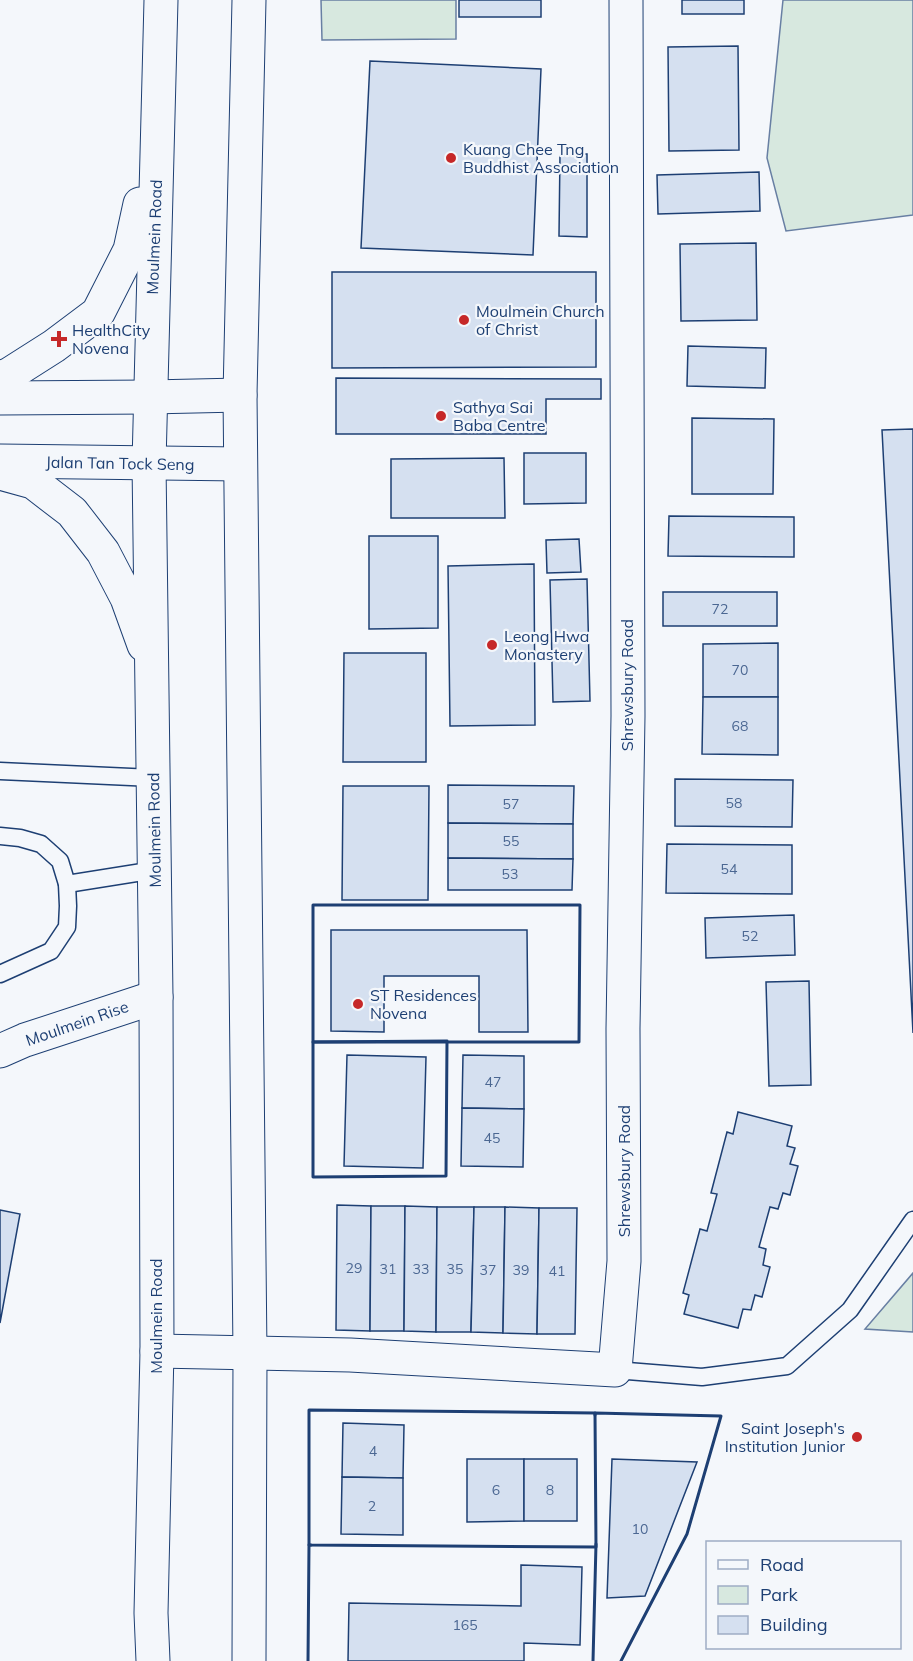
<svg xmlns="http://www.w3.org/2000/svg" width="913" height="1661" font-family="Mulish,sans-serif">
<rect width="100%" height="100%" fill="#f4f7fb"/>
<g fill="#d7e8df" stroke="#687fa3" stroke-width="1.5">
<polygon points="321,0 456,0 456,39 322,40"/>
<polygon points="783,0 913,0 913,215 786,231 767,158"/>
<polygon points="913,1273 913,1332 865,1329"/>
</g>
<g fill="#d5e0f0" stroke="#1d3f73" stroke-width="1.5">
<rect x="459" y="0" width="82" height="17"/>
<rect x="682" y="0" width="62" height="14"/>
<polygon points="738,46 739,150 669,151 668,47"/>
<polygon points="370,61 541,69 533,255 361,248"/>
<polygon points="560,154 587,154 587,237 559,236"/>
<polygon points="759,172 760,211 658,214 657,175"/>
<polygon points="756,243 757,320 681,321 680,244"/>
<polygon points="332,272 596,272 596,367 332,368"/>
<polygon points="688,346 766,348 765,388 687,386"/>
<polygon points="336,378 601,379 601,399 546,399 546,434 336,434"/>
<polygon points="692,418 774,419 773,494 692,494"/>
<polygon points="913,429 913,1033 882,430"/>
<polygon points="524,453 586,453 586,503 524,504"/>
<polygon points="504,458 505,518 391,518 391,459"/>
<polygon points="669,516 794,517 794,557 668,556"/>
<polygon points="369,536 438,536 438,628 369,629"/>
<polygon points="579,539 581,572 547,573 546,540"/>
<polygon points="534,564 535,725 450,726 448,566"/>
<polygon points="587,579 590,701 553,702 550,580"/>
<rect x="663" y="592" width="114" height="34"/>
<polygon points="778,643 778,697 703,697 703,644"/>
<polygon points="344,653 426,653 426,762 343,762"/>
<polygon points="703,697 778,697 778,755 702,754"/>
<polygon points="675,779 793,780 792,827 675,826"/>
<polygon points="448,785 574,786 573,824 448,823"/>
<polygon points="343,786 429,786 428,900 342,900"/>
<polygon points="448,823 573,824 573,859 448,858"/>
<polygon points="667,844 792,845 792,894 666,893"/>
<polygon points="448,858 573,859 572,890 448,890"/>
<polygon points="794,915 795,955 706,958 705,918"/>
<polygon points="331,930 527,930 528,1032 479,1032 479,976 384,976 384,1032 331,1031"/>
<polygon points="809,981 811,1085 769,1086 766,982"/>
<polygon points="347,1055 426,1057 423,1168 344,1166"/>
<polygon points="463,1055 524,1056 524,1109 462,1108"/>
<polygon points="462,1108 524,1109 523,1167 461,1166"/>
<polygon points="738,1112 792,1126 787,1146 795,1148 790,1164 798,1166 790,1195 783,1193 778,1209 770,1207 759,1247 766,1249 763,1265 770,1267 762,1297 755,1295 751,1310 743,1309 738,1328 684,1314 689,1295 683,1293 700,1229 707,1231 717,1194 711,1193 727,1132 733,1134"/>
<polygon points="337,1205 371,1206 370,1331 336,1330"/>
<polygon points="371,1206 405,1206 404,1331 370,1331"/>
<polygon points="405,1206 437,1207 436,1332 404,1331"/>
<polygon points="437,1207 474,1207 471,1332 436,1332"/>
<polygon points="474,1207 505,1207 503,1333 471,1332"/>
<polygon points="505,1207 539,1208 537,1334 503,1333"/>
<polygon points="539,1208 577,1208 575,1334 537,1334"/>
<polygon points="0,1210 20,1214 0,1323"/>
<polygon points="343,1423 404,1425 403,1478 342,1477"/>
<polygon points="467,1459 524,1459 524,1521 467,1522"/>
<rect x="524" y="1459" width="53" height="62"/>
<polygon points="612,1459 697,1462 645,1596 607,1598"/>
<polygon points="342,1477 403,1478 403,1535 341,1534"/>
<polygon points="521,1565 582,1567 580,1645 524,1643 524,1661 348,1661 349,1603 521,1606"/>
</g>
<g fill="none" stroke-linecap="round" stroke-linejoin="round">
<g stroke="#1d3f73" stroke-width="19">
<g id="lane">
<polyline points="0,771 153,778"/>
<polyline points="0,836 20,838 41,844 60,861 67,884 68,906 67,927 51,951 0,974"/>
<polyline points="67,884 155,870"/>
<polyline points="615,1370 702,1377 787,1366 850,1310 913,1220"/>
</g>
</g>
<g stroke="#1d3f73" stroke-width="35">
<g id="street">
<polyline points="0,398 150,397 240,395"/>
<polyline points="0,461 240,464"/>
<polyline points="0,1051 25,1040 156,997"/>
<polyline points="157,1351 350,1355 615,1370 624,1261 623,1029 628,716 626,0"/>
</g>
</g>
<g stroke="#1d3f73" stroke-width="35">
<g id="primary">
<polyline points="0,378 10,374 54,346 98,313 130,250 140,204"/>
<polyline points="0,473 33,482 72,512 103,552 127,598 144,645"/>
<polyline points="153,1661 151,1613 157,1351 156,997 149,463 161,0"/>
<polyline points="249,1661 250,1354 240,395 249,0"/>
</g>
</g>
<use href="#lane" stroke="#f4f7fb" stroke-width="16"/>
<use href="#street" stroke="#f4f7fb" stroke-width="33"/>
<use href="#primary" stroke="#f4f7fb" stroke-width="33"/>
<g stroke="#1d3f73" stroke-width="3">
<polygon points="313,905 580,905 579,1042 313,1042"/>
<polygon points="447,1041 446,1176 313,1177 313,1042"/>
<polygon points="309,1410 595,1413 596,1547 309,1545"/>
<polyline points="595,1415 595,1413 721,1416 687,1534 621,1661"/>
<polyline points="308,1661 309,1545 311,1545"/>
<polyline points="593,1661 596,1544"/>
</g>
</g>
<g fill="#c62828" stroke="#f4f7fb" stroke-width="2">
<circle cx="451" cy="158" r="6"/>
<circle cx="464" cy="320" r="6"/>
<path d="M56 330h6v6h6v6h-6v6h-6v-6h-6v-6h6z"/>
<circle cx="441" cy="416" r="6"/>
<circle cx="492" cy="645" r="6"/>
<circle cx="358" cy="1004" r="6"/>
<circle cx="857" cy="1437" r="6"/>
</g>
<g text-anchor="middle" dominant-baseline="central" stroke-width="4.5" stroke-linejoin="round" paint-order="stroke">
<g font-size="14" fill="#4b6792">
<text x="720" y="609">72</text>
<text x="740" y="670">70</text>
<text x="740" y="726">68</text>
<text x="734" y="803">58</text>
<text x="511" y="804">57</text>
<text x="511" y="841">55</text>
<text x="729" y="869">54</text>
<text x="510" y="874">53</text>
<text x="750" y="936">52</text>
<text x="493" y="1082">47</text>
<text x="492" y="1138">45</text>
<text x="354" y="1268">29</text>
<text x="388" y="1269">31</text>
<text x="421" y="1269">33</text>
<text x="455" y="1269">35</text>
<text x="488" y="1270">37</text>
<text x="521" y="1270">39</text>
<text x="557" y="1271">41</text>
<text x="373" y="1451">4</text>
<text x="496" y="1490">6</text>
<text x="550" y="1490">8</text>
<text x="372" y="1506">2</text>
<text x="640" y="1529">10</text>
<text x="465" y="1625">165</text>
</g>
<g font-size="16" fill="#1d3f73" stroke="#f4f7fb" text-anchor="start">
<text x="463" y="149">Kuang Chee Tng<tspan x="463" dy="18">Buddhist Association</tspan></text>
<text x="476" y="311">Moulmein Church<tspan x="476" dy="18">of Christ</tspan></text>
<text x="72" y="330">HealthCity<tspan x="72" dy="18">Novena</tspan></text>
<text x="453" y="407">Sathya Sai<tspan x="453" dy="18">Baba Centre</tspan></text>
<text x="504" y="636">Leong Hwa<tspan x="504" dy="18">Monastery</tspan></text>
<text x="370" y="995">ST Residences<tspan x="370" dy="18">Novena</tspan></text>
<text x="845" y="1428" text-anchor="end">Saint Joseph's<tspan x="845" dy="18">Institution Junior</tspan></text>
</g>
<g font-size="16" fill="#1d3f73" stroke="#f4f7fb">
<text transform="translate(154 237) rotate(-88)">Moulmein Road</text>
<text transform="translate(120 463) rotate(1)">Jalan Tan Tock Seng</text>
<text transform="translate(627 685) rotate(-90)">Shrewsbury Road</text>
<text transform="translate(154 830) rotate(-91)">Moulmein Road</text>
<text transform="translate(77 1023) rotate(-19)">Moulmein Rise</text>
<text transform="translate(624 1171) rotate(-90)">Shrewsbury Road</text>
<text transform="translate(156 1316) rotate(-90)">Moulmein Road</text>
</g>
</g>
<rect x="706" y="1541" width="195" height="108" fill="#f4f7fb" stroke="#9eadc5" stroke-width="1.5"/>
<rect x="718" y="1560" width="30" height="9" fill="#f4f7fb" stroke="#9eadc5" stroke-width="1.5"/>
<text x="760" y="1571" font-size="18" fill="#1d3f73">Road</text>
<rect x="718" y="1586" width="30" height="18" fill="#d7e8df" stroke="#9eadc5" stroke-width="1.5"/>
<text x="760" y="1601" font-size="18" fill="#1d3f73">Park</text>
<rect x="718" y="1616" width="30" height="18" fill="#d5e0f0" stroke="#9eadc5" stroke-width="1.5"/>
<text x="760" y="1631" font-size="18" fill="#1d3f73">Building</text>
</svg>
